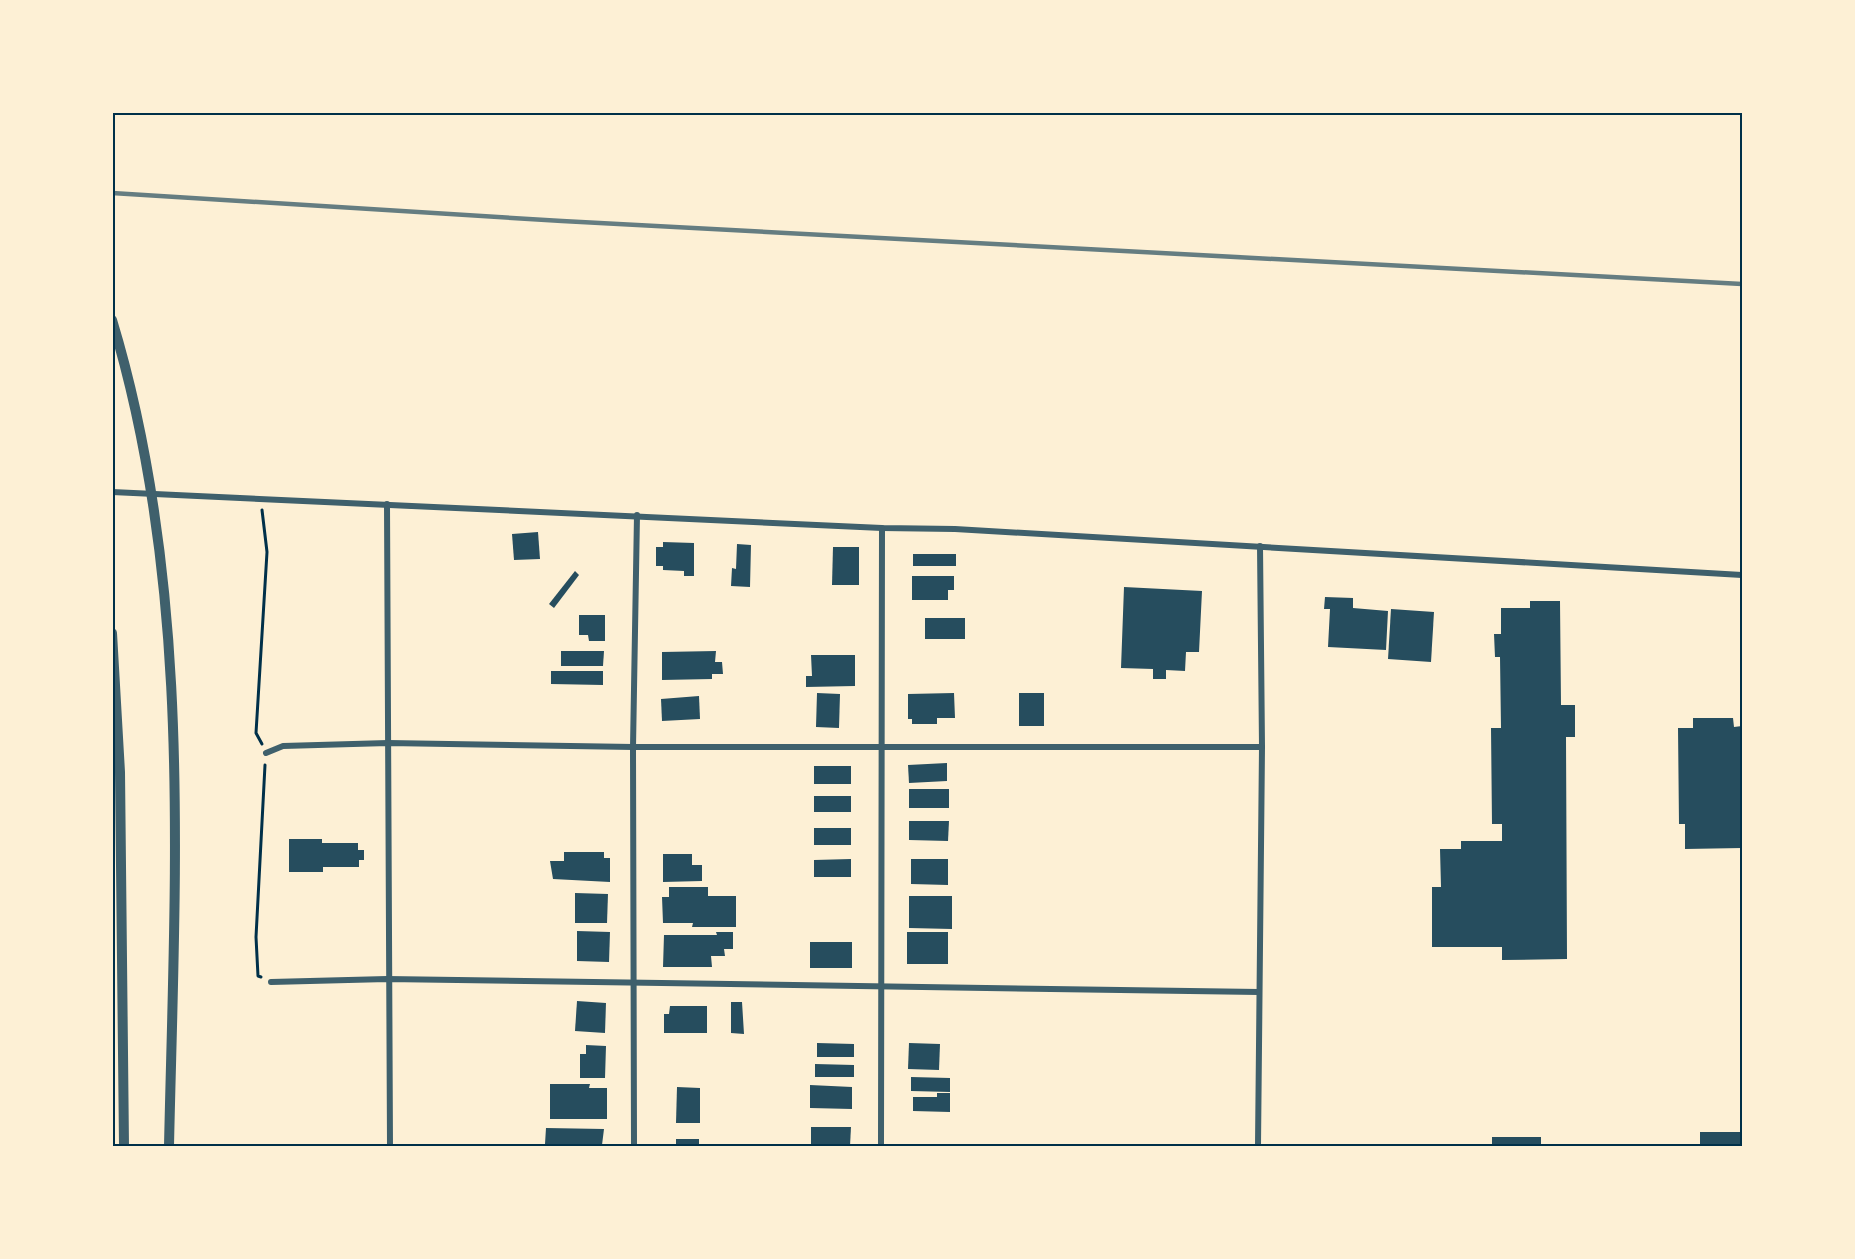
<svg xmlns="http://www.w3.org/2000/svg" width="1855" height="1259" font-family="'Zilla Slab',serif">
<rect width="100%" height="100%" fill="#fdf0d5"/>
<g fill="#264d5e">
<polygon points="538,532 540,559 514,560 512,534"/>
<polygon points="663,542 694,543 694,576 684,576 684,571 663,570 663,566 656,566 656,547 663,547"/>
<polygon points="737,544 751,545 750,587 731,586 732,568 736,569"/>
<polygon points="833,547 859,547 859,585 832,585"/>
<rect x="913" y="554" width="43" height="12"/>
<polygon points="575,571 579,575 554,608 549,604"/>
<polygon points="912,576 954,576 954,590 948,590 948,600 912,600"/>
<polygon points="1124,587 1202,591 1199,652 1186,652 1185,671 1166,670 1166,679 1153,679 1153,669 1121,668"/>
<polygon points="1325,597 1353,598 1353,608 1388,611 1386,650 1328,647 1330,609 1324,609"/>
<polygon points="1530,601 1560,601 1561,705 1575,705 1575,737 1566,737 1567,959 1502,960 1502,947 1432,947 1432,887 1441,887 1440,849 1461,849 1461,841 1502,841 1502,824 1492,824 1491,728 1501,728 1500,657 1495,657 1494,634 1501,634 1501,608 1530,608"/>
<polygon points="1391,609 1434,612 1431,662 1388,659"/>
<polygon points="579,615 605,615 605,641 589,641 588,635 579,635"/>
<rect x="925" y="618" width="40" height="21"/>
<polygon points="561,651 604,651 603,666 561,666"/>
<polygon points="716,651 715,662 722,662 723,674 712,674 712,679 662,680 662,652"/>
<polygon points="811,655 855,655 855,686 806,687 806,676 812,676"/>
<polygon points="551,671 603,671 603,685 551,684"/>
<polygon points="817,693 840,694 839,728 816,727"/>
<polygon points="954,693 955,718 937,718 937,724 912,724 912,719 908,719 908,694"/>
<rect x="1019" y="693" width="25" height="33"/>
<polygon points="699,696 700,719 662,721 661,699"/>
<polygon points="1693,718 1733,718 1734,727 1742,726 1742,848 1685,849 1685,824 1679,824 1678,728 1693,728"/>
<polygon points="947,763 947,781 909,783 908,765"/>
<rect x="814" y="766" width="37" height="18"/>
<rect x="909" y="789" width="40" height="19"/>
<rect x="814" y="796" width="37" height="16"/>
<polygon points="909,821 949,821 948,841 909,840"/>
<rect x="814" y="828" width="37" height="17"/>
<polygon points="289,839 322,839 322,843 358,843 358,850 364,850 364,860 359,860 359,867 323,867 323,872 289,872"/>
<polygon points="564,852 604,852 604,858 610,858 610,882 553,879 550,861 564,861"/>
<polygon points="663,854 692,854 692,865 702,865 702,881 663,882"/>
<polygon points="851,859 851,877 814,877 814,860"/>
<polygon points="911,859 948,859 948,885 911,884"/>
<polygon points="669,887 708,887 708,896 736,896 736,927 692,927 693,923 663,923 662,897 669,897"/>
<polygon points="575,893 608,894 607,923 575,923"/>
<polygon points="909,896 952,896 952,929 909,928"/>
<polygon points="577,931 610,932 609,962 577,961"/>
<polygon points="716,932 733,932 733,949 724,949 725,956 711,956 712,967 663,967 664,935 717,935"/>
<rect x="907" y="932" width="41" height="32"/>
<rect x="810" y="942" width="42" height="26"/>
<polygon points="577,1001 606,1003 605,1033 575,1031"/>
<polygon points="731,1002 742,1002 744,1034 731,1033"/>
<polygon points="670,1006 707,1006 707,1033 664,1033 664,1014 669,1014"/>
<polygon points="817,1043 854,1044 854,1057 817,1057"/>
<polygon points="909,1043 940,1044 939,1070 908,1069"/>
<polygon points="586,1045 606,1046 605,1078 580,1078 580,1054 586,1054"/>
<polygon points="815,1064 854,1065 854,1077 815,1077"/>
<polygon points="911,1077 950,1078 950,1092 911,1091"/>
<polygon points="550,1084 590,1084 589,1088 607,1088 607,1119 550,1119"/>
<polygon points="810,1085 852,1087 852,1109 810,1108"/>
<polygon points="677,1087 700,1088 700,1123 676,1123"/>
<polygon points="937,1093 950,1093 950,1112 913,1111 913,1097 937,1097"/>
<polygon points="811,1127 851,1127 850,1146 811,1146"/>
<polygon points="546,1128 604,1129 602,1145 545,1144"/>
<rect x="1700" y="1132" width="42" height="14"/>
<rect x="1492" y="1137" width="49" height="9"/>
<rect x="676" y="1139" width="23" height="7"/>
</g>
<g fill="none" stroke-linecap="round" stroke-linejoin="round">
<g stroke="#003049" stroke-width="3">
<polyline points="262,510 267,552 256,733 262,744"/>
<polyline points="261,977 258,976 256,937 265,765"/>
</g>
<g stroke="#3f606c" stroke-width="6">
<polyline points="112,492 882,528 955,529 1742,575"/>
<polyline points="387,504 390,1146"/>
<polyline points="266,753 283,746 388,743 633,747 1262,747"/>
<polyline points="271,982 387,979 1259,992"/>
<polyline points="634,1146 633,747 637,515"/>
<polyline points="881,1146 882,528"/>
<polyline points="1258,1146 1262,747 1260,546"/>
</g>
<g stroke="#3f606c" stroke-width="10">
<path d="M112,320c81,267 63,552 57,826"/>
<polyline points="112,633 120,772 124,1146"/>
</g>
<polyline stroke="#657d81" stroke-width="4.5" points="112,193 562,221 1742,284"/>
</g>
<rect width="1855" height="1259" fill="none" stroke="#fdf0d5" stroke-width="228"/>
<rect x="114" y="114" width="1627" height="1031" fill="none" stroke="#003049" stroke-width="2"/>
</svg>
